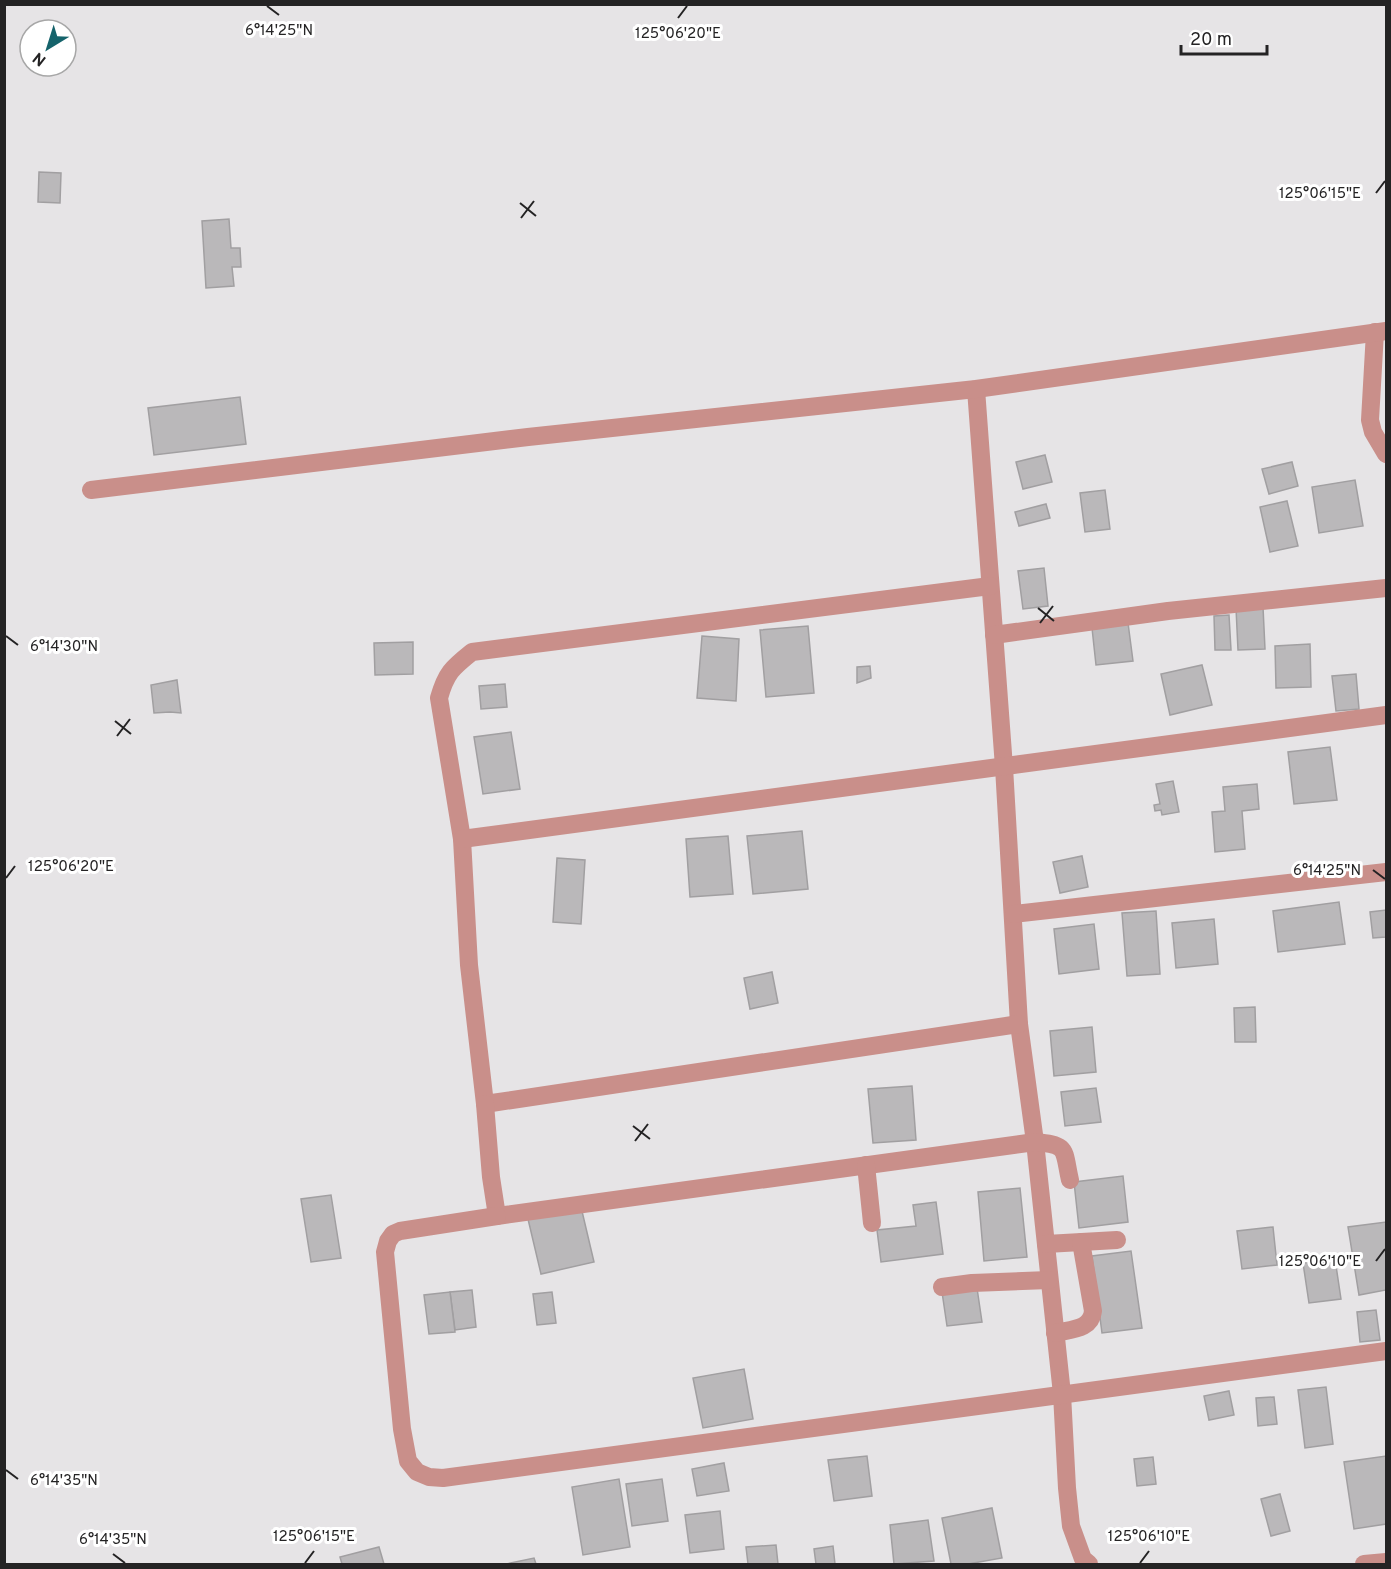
<svg xmlns="http://www.w3.org/2000/svg" width="1391" height="1569" font-family="Overpass,sans-serif">
<rect width="100%" height="100%" fill="#e6e4e6"/>
<g fill="#bab8ba" stroke="#a19fa1" stroke-width="1.5">
<polygon points="39,172 61,173 60,203 38,202"/>
<polygon points="229,219 231,248 240,248 241,267 232,267 234,286 206,288 202,221"/>
<polygon points="240,397 246,444 154,455 148,408"/>
<polygon points="1045,455 1052,482 1023,489 1016,462"/>
<polygon points="1292,462 1298,486 1269,494 1262,469"/>
<polygon points="1355,480 1363,526 1319,533 1312,487"/>
<polygon points="1105,490 1110,529 1085,532 1080,493"/>
<polygon points="1287,501 1298,546 1270,552 1260,507"/>
<polygon points="1046,504 1050,518 1019,526 1015,512"/>
<polygon points="1044,568 1048,606 1023,609 1018,571"/>
<polygon points="1263,607 1265,649 1238,650 1236,608"/>
<polygon points="1229,615 1231,650 1215,650 1214,616"/>
<polygon points="1128,623 1133,661 1096,665 1092,628"/>
<polygon points="808,626 814,693 766,697 760,630"/>
<polygon points="702,636 739,639 736,701 697,698"/>
<polygon points="413,642 413,674 375,675 374,643"/>
<polygon points="1310,644 1311,687 1276,688 1275,646"/>
<polygon points="1202,665 1212,705 1170,715 1161,674"/>
<polygon points="870,666 871,678 857,683 857,667"/>
<polygon points="1356,674 1359,709 1336,711 1332,676"/>
<polygon points="177,680 181,713 170,712 154,713 151,685"/>
<polygon points="505,684 507,707 481,709 479,686"/>
<polygon points="511,732 520,789 483,794 474,737"/>
<polygon points="1330,747 1337,800 1294,804 1288,752"/>
<polygon points="1173,781 1179,812 1162,815 1161,810 1155,811 1154,805 1160,804 1156,784"/>
<polygon points="1257,784 1259,809 1242,811 1245,849 1215,852 1212,812 1225,811 1223,787"/>
<polygon points="802,831 808,889 753,894 747,836"/>
<polygon points="728,836 733,894 690,897 686,839"/>
<polygon points="1082,856 1088,887 1060,893 1053,862"/>
<polygon points="557,858 585,860 581,924 553,922"/>
<polygon points="1339,902 1345,944 1278,952 1273,911"/>
<polygon points="1386,910 1386,937 1373,938 1370,912"/>
<polygon points="1156,911 1160,974 1127,976 1122,913"/>
<polygon points="1214,919 1218,964 1176,968 1172,923"/>
<polygon points="1094,924 1099,969 1059,974 1054,929"/>
<polygon points="772,972 778,1003 750,1009 744,978"/>
<polygon points="1255,1007 1256,1042 1235,1042 1234,1008"/>
<polygon points="1092,1027 1096,1072 1054,1076 1050,1031"/>
<polygon points="912,1086 916,1140 873,1143 868,1089"/>
<polygon points="1096,1088 1101,1122 1065,1126 1061,1092"/>
<polygon points="1123,1176 1128,1222 1079,1228 1074,1182"/>
<polygon points="1020,1188 1027,1257 984,1261 978,1192"/>
<polygon points="331,1195 341,1258 311,1262 301,1199"/>
<polygon points="936,1202 943,1254 881,1262 877,1230 916,1226 913,1205"/>
<polygon points="581,1207 594,1262 541,1274 528,1219"/>
<polygon points="1386,1222 1386,1290 1359,1295 1348,1227"/>
<polygon points="1273,1227 1277,1265 1242,1269 1237,1231"/>
<polygon points="1131,1251 1142,1328 1102,1333 1092,1256"/>
<polygon points="1335,1259 1341,1299 1309,1303 1303,1263"/>
<polygon points="977,1288 982,1322 947,1326 942,1292"/>
<polygon points="472,1290 476,1327 455,1330 450,1292"/>
<polygon points="450,1292 455,1332 429,1334 424,1295"/>
<polygon points="552,1292 556,1323 537,1325 533,1294"/>
<polygon points="1376,1310 1380,1340 1360,1342 1357,1312"/>
<polygon points="744,1369 753,1419 703,1428 693,1378"/>
<polygon points="1326,1387 1333,1444 1305,1448 1298,1390"/>
<polygon points="1229,1391 1234,1415 1209,1420 1204,1396"/>
<polygon points="1274,1397 1277,1424 1258,1426 1256,1398"/>
<polygon points="867,1456 872,1496 834,1501 828,1460"/>
<polygon points="1386,1456 1386,1524 1354,1529 1344,1462"/>
<polygon points="1153,1457 1156,1484 1137,1486 1134,1459"/>
<polygon points="724,1463 729,1491 697,1496 692,1469"/>
<polygon points="619,1479 630,1547 583,1555 572,1487"/>
<polygon points="662,1479 668,1521 632,1526 626,1484"/>
<polygon points="1280,1494 1290,1531 1271,1536 1261,1499"/>
<polygon points="992,1508 1002,1558 968,1564 951,1564 942,1518"/>
<polygon points="720,1511 724,1549 690,1553 685,1515"/>
<polygon points="928,1520 934,1561 894,1564 890,1525"/>
<polygon points="776,1545 778,1564 748,1564 746,1547"/>
<polygon points="833,1546 835,1564 816,1564 814,1549"/>
<polygon points="379,1547 384,1564 342,1564 340,1557"/>
<polygon points="534,1558 536,1564 506,1564"/>
</g>
<g fill="none" stroke-linecap="round" stroke-linejoin="round">
<g stroke="#c98f8a" stroke-width="18">
<polyline points="1375,332 1370,420 1373,432 1386,454"/>
<polyline points="976,389 1004,767 1019,1024 1035,1142 1062,1394 1067,1488 1071,1526 1083,1559 1089,1564"/>
<polyline points="91,490 528,437 976,389 1386,331"/>
<path d="M990,586l-518,66c-20,16 -26,21 -33,46l23,141 7,126 16,139 534,-80"/>
<polyline points="994,635 1168,611 1386,588"/>
<polyline points="462,839 1386,715"/>
<polyline points="1014,914 1386,872"/>
<path d="M485,1104l6,73 6,39 538,-74c34,3 28,7 35,38"/>
<polyline points="866,1165 872,1223"/>
<polyline points="497,1216 400,1231 393,1234 388,1241 385,1252 402,1429 408,1461 417,1472 429,1477 443,1478 1386,1351"/>
<polyline points="1046,1244 1117,1240"/>
<polyline points="942,1287 972,1283 1049,1280"/>
<path d="M1055,1333c16,-4 36,-3 38,-22l-12,-69"/>
<polyline points="1364,1564 1386,1562"/>
</g>
</g>
<path fill="none" stroke="#242324" stroke-width="2" d="M267,6l12,9M678,18l9,-12M1376,193l9,-12M520,203l16,13M521,218l13,-17M1038,608l16,13M1040,623l13,-17M6,636l12,9M115,721l16,13M117,736l13,-17M1373,870l12,9M6,878l9,-12M633,1126l17,13M635,1141l13,-17M1376,1261l9,-12M6,1470l12,9M113,1554l12,9M305,1563l9,-12M1140,1563l9,-12"/>
<g font-size="15" text-anchor="middle" fill="#242324" stroke="#fff" stroke-width="6" stroke-linejoin="round" paint-order="stroke">
<text x="279" y="35">6°14'25"N</text>
<text x="678" y="38">125°06'20"E</text>
<text x="1320" y="198">125°06'15"E</text>
<text x="64" y="651">6°14'30"N</text>
<text x="71" y="871">125°06'20"E</text>
<text x="1327" y="875">6°14'25"N</text>
<text x="1320" y="1266">125°06'10"E</text>
<text x="64" y="1485">6°14'35"N</text>
<text x="314" y="1541">125°06'15"E</text>
<text x="1149" y="1541">125°06'10"E</text>
<text x="113" y="1544">6°14'35"N</text>
</g>
<rect width="1391" height="1569" fill="none" stroke="#242324" stroke-width="12"/>
<g transform="translate(48 48) rotate(218)"><circle r="28" fill="#ffffff" stroke="#a7a7a7" stroke-width="1.5"/>
<path d="M0-4.5L10 22L0 15L-10 22Z" fill="#15636b"/>
<text y="-9" font-size="16" font-weight="bold" text-anchor="middle" fill="#242324">N</text>
</g>
<path d="M1181 45v9h86v-9" fill="none" stroke="#242324" stroke-width="3"/>
<text x="1190" y="45" font-size="18" fill="#242324" stroke="#ffffff" stroke-width="4.5" paint-order="stroke">20 m</text>
</svg>
